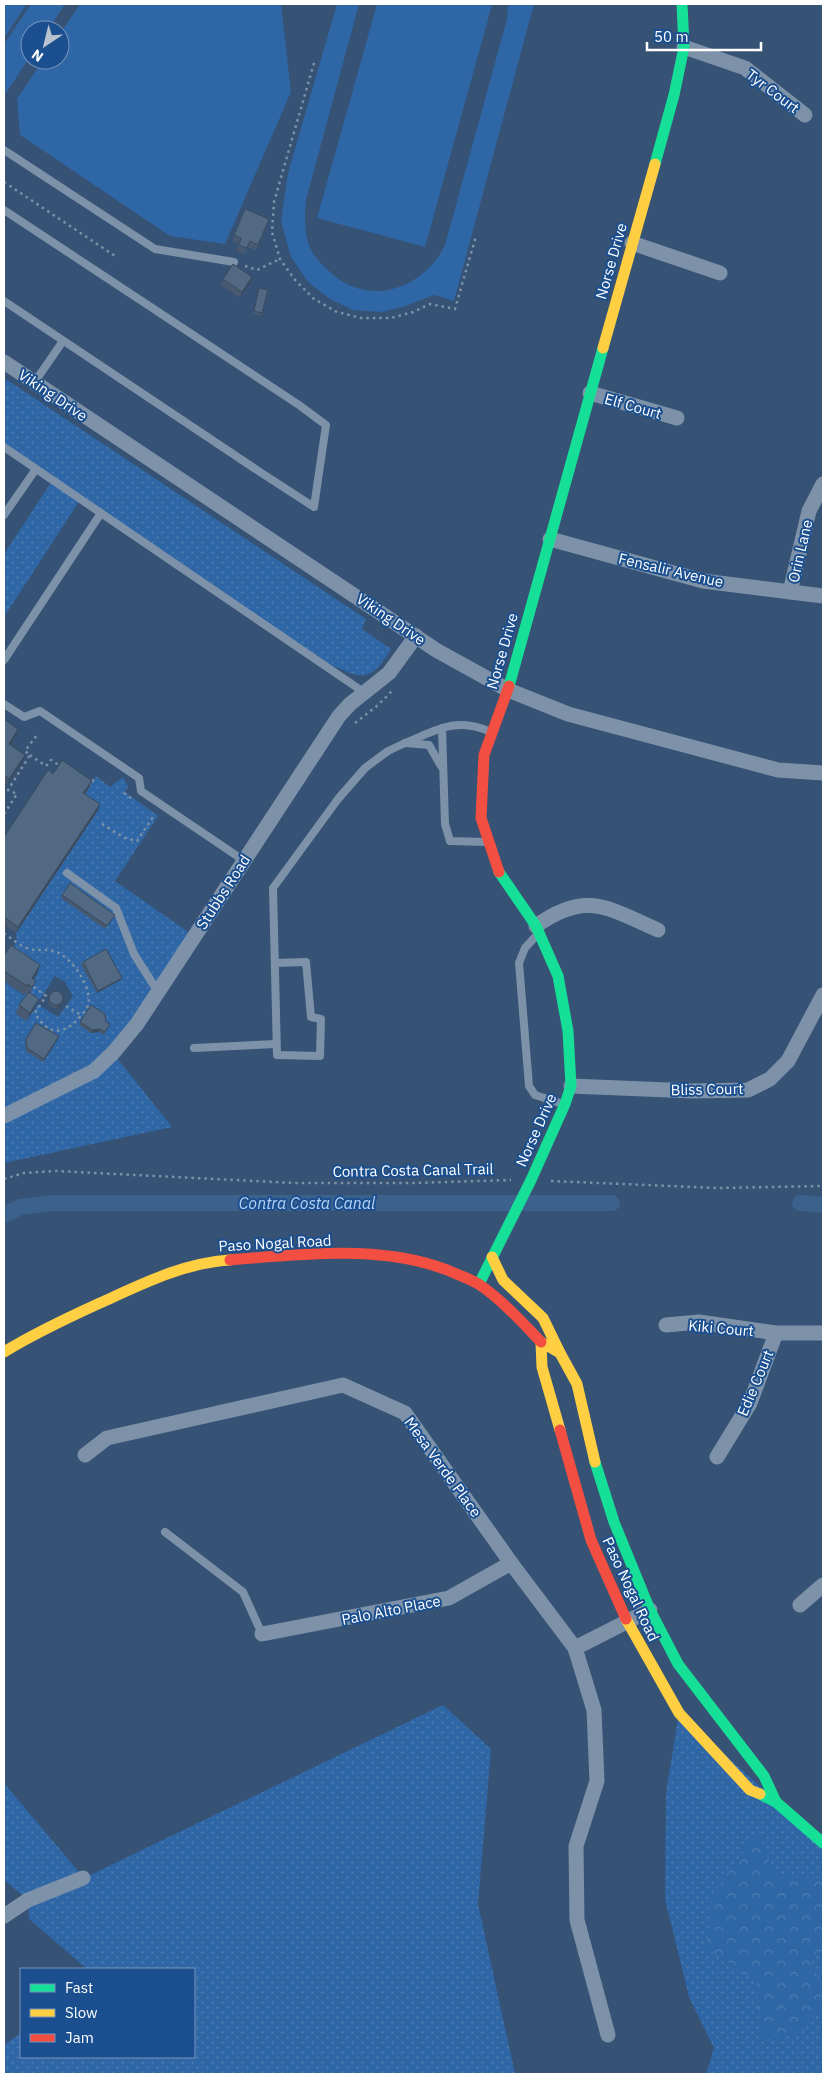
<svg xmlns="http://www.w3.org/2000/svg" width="827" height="2078" font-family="'IBM Plex Sans',sans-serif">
<defs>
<pattern id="grass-dots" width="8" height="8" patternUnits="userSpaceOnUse" patternTransform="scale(1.25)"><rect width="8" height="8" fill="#2f66a5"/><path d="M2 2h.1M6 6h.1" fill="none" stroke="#4e7db2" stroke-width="1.8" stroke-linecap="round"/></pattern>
<pattern id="forest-crowns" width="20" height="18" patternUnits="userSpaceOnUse" patternTransform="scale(1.25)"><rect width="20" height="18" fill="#2f66a5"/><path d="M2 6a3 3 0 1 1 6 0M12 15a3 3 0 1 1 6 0" fill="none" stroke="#4e7db2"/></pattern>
</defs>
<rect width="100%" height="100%" fill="#365274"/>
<g fill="url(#grass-dots)" fill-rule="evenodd">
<path d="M4,378l362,241 -4,10 29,20c-7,11 -17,29 -33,26 -11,-1 -18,-9 -30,-9l-248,-166 -76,117v-63l48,-73 -48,-34z"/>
<path d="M96,776l14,11 13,-10 5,10 -3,5 33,24 -43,65 79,55 -81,117 59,74 -168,36v-182l19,14 2,-2 4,2 -21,-42 9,-11 -1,-9 65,-134zM61,897l52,21 -8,11zM55,976l10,6 8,14 -15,21 -21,-13z"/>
<polygon points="443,1705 491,1749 478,1904 515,2074 4,2074 4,2045 21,2033 21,2057 194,2057 194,1969 87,1969 29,1919 28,1900 4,1880 4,1783 84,1878"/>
<polygon points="679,1713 823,1843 823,2074 706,2074 714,2048 689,1997 665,1899 666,1793"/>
</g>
<polygon fill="url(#forest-crowns)" points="759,1831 774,1876 823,1878 823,1953 810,1960 823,1989 823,2008 801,2033 761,2042 756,1981 706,1948 713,1893"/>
<g fill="#2f66a5">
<polygon points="4,4 27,4 4,38"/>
<polygon points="31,4 65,4 48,30 30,30 30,57 4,96 4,44"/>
<polygon points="80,4 281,4 291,92 225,244 170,236 20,135 17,99 43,60 60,60 60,34"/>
<path d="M337,4h22l-53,196c-1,15 -2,28 2,42 3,11 12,21 20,28 38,39 95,20 117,-25l62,-226 1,-15h26l-80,297 -20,-6 -28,11 -24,6 -29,-2 -23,-11 -22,-17 -17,-25 -10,-36 7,-48z"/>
<polygon points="377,4 492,5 425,247 317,218"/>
</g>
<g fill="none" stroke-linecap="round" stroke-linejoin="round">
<g stroke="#3b618d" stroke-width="16">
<polyline points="800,1203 823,1205"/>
<polyline points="4,1215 20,1207 53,1203 612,1203"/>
</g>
<g stroke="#7d92a8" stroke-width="2.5" stroke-dasharray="2.5 4" stroke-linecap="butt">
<polyline points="314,63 274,202 272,232 280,259 295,280 314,299 337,312 361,318 391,318 413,312 430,304 455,309 476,236"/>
<polyline points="4,182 115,256"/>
<polyline points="245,266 257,270 280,259"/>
<polyline points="355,723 378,705 392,691"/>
<polyline points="30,755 46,766 51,760 60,766"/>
<polyline points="88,784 90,785 96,776"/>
<polyline points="124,793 131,798"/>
<polyline points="4,814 17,794 8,790 30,755 25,751 37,735"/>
<polyline points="102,824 125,838 137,841 155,814"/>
<path d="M4,933c7,5 17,14 26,16 14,3 22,-3 36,9 12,10 28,34 21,50 -2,4 -7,9 -10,12 -16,17 -31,13 -42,-7l11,-17 -15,-11"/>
<polyline points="66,1006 81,1015"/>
<polyline points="4,1179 24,1173 56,1171 294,1183 414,1183 511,1180"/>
<polyline points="551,1181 718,1188 823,1186"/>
</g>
<g stroke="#7d92a8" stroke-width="8">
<polyline points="4,150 155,249 234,262"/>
<polyline points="4,210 299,405 326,425 314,507 260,472 4,301"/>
<polyline points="34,383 63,341"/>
<polyline points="4,447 365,693"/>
<polyline points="4,515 36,469"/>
<polyline points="4,660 101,513"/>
<polyline points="4,704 24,717 40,711 139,778 141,791 243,860"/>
<polyline points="442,728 445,824 450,841 487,842"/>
<path d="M441,766l-12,-21 -24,-2c32,-13 52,-27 86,-11"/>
<polyline points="67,873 116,908 134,954 158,992"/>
<polyline points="536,936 525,948 519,963 529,1086 535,1095 563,1104"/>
<polyline points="275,963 306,962 311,1017 321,1019 320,1056 277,1055 273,888 338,799 365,768 388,751 405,743"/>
<polyline points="194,1048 276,1044"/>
<polyline points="165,1532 243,1592 262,1634"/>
</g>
<g stroke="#7d92a8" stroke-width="15">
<polyline points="684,47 745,68 805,115"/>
<polyline points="632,243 720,273"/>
<polyline points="4,362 436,650 508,690 568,714 778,770 823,773"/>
<polyline points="590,393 677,418"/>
<polyline points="550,539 703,581 823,596"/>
<polyline points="790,592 809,511 823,484"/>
<path d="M536,926c50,-36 72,-18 122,4"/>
<polyline points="571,1086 692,1091 748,1090 770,1079 788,1061 823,995"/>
<polyline points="4,1116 94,1071 113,1053 137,1024 339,716 350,704 389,673 416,636"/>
<polyline points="666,1325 699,1322 776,1333 823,1333"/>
<polyline points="85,1455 107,1438 343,1385 405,1413 511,1563 575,1648 594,1710 597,1781 576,1846 577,1920 608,2035"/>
<polyline points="717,1457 750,1403 776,1333"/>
<polyline points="800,1605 823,1585"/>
<polyline points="262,1634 449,1598 511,1563"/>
<polyline points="575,1648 650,1610"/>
<polyline points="4,1916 28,1900 83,1878"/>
</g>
<g stroke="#16e098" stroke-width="11">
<polyline points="655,164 674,95 684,47 682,4"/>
<polyline points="509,686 603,348"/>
<polyline points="479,1284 531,1180 565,1104 571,1086 568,1031 558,976 536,926 499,872"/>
<polyline points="595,1462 614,1522 650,1610 678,1664 764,1776 776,1802"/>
<polyline points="760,1794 776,1802 823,1843"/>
</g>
<g stroke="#ffcf43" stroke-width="11">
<polyline points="603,348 655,164"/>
<polyline points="492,1257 503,1280 543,1318 560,1353"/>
<path d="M4,1352c31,-19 63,-34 96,-49 42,-19 83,-40 130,-43"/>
<polyline points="560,1430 542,1367 541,1342 560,1353 577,1384 595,1462"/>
<polyline points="626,1619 679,1713 750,1790 760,1794"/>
</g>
<g stroke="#f24e42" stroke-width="11">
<polyline points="499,872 481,818 484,755 509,686"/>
<path d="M230,1260c74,-6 160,-17 229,15 7,3 15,6 21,10 23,16 42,37 61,57"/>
<polyline points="560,1430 591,1540 626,1619"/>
</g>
</g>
<g fill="#475a72">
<polygon points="245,209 269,219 256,250 247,247 245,254 236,251 239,244 232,241"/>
<polygon points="252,277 250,283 240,298 221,285 223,279"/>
<polygon points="258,291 262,313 261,316 253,314"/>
<polygon points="4,719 18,729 16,735 10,745 23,761 7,784 4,782"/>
<polygon points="53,774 90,786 85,794 100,804 98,810 16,933 4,925 4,837"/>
<polygon points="62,895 113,918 105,929 61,898"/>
<polygon points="4,955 37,974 33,979 32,989 30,993 36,1007 26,1021 16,1014 19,1005 27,994 25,993 24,995 4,981"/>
<polygon points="83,962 122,978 120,980 97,993 81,965"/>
<polygon points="64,997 60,1007 56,1009 49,1005 48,1001 49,998"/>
<polygon points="80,1022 106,1022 110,1024 104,1035 99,1032 91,1033 79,1025"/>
<polygon points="26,1039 58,1039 43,1062 26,1051 25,1042"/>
</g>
<g fill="#394a5c">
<polygon points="252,277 250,283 240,298 242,292"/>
<polygon points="18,729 16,735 7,750 9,744"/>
<polygon points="25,755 23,761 7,784 9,779"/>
<polygon points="92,781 90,786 81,799 83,793"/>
<polygon points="100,804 98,810 16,933 18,927"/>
<polygon points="40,965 37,974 29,987 32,978"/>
<polygon points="122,978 120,980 97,993 98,991"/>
<polygon points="39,999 36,1007 26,1021 30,1013"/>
<polygon points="61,1004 60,1007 56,1009 57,1006"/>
<polygon points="100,1029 99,1032 91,1033 92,1030"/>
<polygon points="59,1036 58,1039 43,1062 44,1059"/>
</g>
<g fill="#526984" stroke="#394a5c">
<polygon points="245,209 269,219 258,245 250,241 247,248 239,245 241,238 234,235"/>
<polygon points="233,264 252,277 242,292 223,279"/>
<polygon points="259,288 268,290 262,313 254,311"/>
<polygon points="4,719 18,729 9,744 25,755 9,779 4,775"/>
<polygon points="62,760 92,781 83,793 100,804 18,927 4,917 4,837 48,770 53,774"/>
<polygon points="70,883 115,915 107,926 62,895"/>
<polygon points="11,945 40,965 32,978 36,981 32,987 28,984 27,986 4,971 4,955"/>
<polygon points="106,949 122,978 98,991 83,962"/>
<circle cx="56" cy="998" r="7"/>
<polygon points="29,992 39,999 30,1013 19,1005"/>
<polygon points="91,1005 105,1014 106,1022 110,1024 105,1032 100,1029 92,1030 80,1022"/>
<polygon points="36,1023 59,1036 44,1059 27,1048 26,1039"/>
</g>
<g text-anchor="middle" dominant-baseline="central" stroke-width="4" stroke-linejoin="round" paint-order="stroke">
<g font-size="15" fill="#fff" stroke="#1b4f8f">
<text transform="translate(773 91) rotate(37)">Tyr Court</text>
<text transform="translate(611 261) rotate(-74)">Norse Drive</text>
<text transform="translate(53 395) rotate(34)">Viking Drive</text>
<text transform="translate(633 406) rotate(16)">Elf Court</text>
<text transform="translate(800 551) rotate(-77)">Orin Lane</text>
<text transform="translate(671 570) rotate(13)">Fensalir Avenue</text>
<text transform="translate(391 619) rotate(34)">Viking Drive</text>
<text transform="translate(502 651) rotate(-74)">Norse Drive</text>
<text transform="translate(223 892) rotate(-57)">Stubbs Road</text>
<text transform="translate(707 1089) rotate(-1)">Bliss Court</text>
<text transform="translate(536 1130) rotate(-66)">Norse Drive</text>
<text transform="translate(413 1170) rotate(-1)">Contra Costa Canal Trail</text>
<text transform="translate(275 1243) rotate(-3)">Paso Nogal Road</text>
<text transform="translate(721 1328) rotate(5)">Kiki Court</text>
<text transform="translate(755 1383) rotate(-67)">Edie Court</text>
<text transform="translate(443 1467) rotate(54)">Mesa Verde Place</text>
<text transform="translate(631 1589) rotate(65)">Paso Nogal Road</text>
<text transform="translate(391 1610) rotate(-11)">Palo Alto Place</text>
</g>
<g font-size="16" font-style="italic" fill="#b5d3f5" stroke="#1b4f8f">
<text x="307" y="1203">Contra Costa Canal</text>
</g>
</g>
<rect width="827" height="2078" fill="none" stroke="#ffffff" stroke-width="10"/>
<rect x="20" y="1968" width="175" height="90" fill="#1b4f8f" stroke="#7695bc"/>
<rect x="30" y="1984" width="25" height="8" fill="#16e098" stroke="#7695bc"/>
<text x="65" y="1993" font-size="15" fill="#ffffff">Fast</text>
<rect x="30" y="2009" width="25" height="8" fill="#ffcf43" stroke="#7695bc"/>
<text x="65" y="2018" font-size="15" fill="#ffffff">Slow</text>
<rect x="30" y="2034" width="25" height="8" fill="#f24e42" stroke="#7695bc"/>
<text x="65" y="2043" font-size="15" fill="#ffffff">Jam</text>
<g transform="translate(45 45) rotate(215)"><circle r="24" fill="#1b4f8f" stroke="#7695bc"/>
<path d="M0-4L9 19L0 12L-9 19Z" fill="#b9c2ce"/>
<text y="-8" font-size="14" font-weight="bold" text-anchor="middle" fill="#ffffff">N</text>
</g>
<path d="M647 42v8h114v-8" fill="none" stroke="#ffffff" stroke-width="2.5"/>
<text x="654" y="42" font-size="15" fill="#ffffff" stroke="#1b4f8f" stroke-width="4" paint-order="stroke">50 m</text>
</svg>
